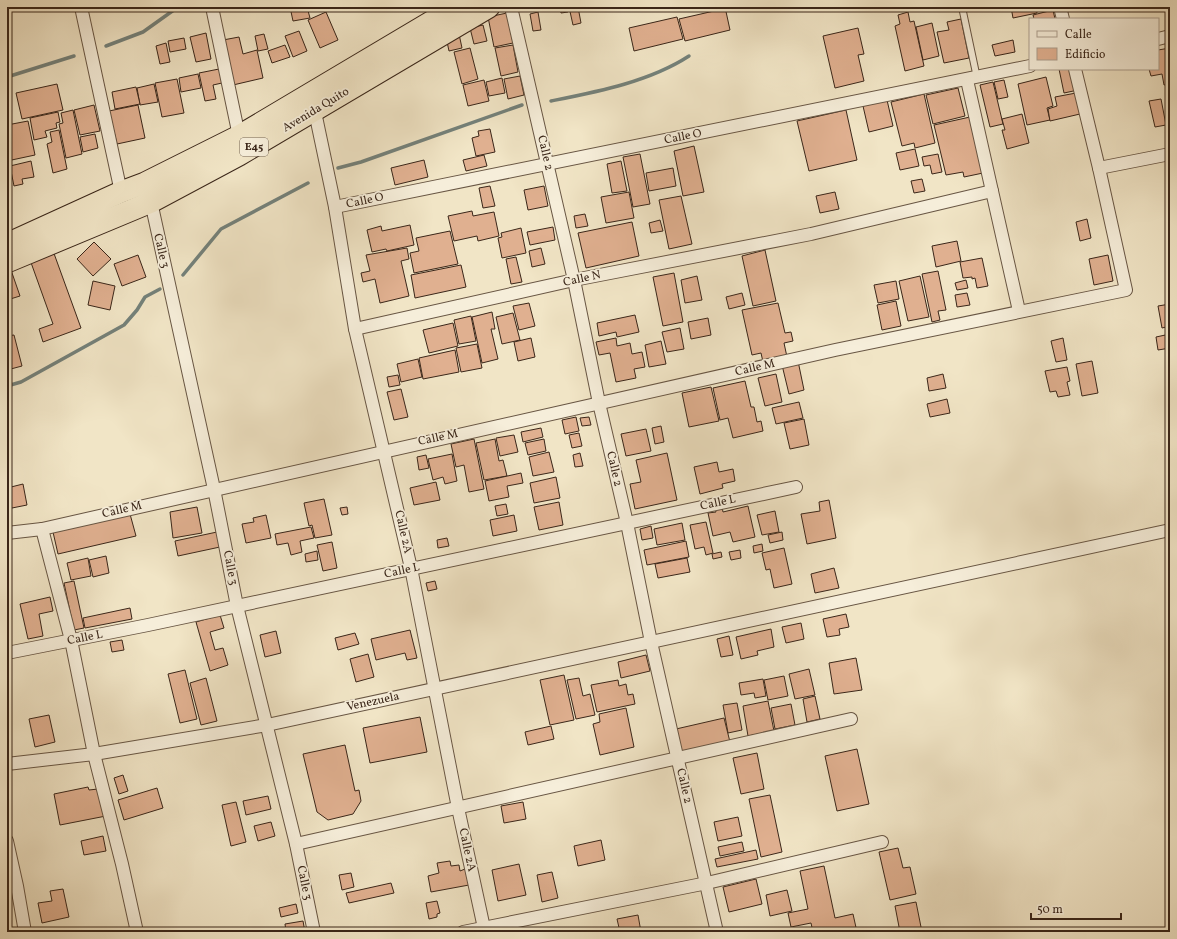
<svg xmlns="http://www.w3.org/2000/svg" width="1177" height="939" font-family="Vollkorn,serif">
<rect width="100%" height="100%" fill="#f1e5c6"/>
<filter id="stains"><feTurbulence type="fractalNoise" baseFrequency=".005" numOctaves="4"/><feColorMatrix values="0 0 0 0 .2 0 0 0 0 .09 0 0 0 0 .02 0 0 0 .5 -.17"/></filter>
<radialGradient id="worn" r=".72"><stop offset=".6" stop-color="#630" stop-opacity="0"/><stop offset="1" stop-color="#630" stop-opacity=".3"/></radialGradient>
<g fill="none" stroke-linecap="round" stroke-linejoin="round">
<g stroke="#74817a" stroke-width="3.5">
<polyline points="106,46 143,32 178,7"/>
<polyline points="7,77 74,56"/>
<path d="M551,101c45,-9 98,-19 138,-45"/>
<polyline points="338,168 361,162 522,105"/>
<polyline points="183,275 221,229 308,183"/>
<polyline points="7,386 21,382 124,325 137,310 145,297 160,289"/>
</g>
</g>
<g fill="#e0b090" stroke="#3a2619">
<polygon points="290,7 307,7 310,18 293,21"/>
<polygon points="560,7 567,7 568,12 561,13"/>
<polygon points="569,7 578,7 581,23 573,25"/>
<polygon points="713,7 725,7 730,30 685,41 679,19 714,11"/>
<polygon points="1011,7 1036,7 1037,13 1013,18"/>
<polygon points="1053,10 1055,19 1034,19 1033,15"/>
<polygon points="326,12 338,40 320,48 308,20"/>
<polygon points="538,12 541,30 533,31 530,14"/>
<polygon points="908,12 910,22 914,21 924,66 905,71 895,26 900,24 898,15"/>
<polygon points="507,13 513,43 494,47 488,17"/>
<polygon points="677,17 683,39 634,51 629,28"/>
<polygon points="961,19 969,58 944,63 937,32 949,30 947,22"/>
<polygon points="932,23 939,56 923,60 916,27"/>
<polygon points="483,25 487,41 474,44 470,28"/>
<polygon points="858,28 864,54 858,55 864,81 835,88 823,36"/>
<polygon points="299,31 307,51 293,57 285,36"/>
<polygon points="206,33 211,59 196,62 190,37"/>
<polygon points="264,34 268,49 258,51 255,36"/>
<polygon points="459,34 462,48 449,51 446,37"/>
<polygon points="239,37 243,54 257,50 263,78 233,85 223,40"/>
<polygon points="184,38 186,49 170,52 168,41"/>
<polygon points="1013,40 1015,52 995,56 992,45"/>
<polygon points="166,43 170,62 160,64 156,46"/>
<polygon points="285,45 290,57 272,63 268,51"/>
<polygon points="513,45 518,72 501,76 495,48"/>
<polygon points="470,48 478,79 462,84 454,52"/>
<polygon points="1170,48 1170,84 1164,85 1162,74 1151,76 1149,69 1158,69 1158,50"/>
<polygon points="219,69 222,83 213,85 216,99 205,101 199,73"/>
<polygon points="1059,69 1073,69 1078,90 1064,93"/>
<polygon points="198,74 201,88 181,92 179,78"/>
<polygon points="520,76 524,95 508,99 504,79"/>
<polygon points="1046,77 1053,106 1047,108 1050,120 1027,125 1018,84"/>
<polygon points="502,78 505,93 489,96 486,82"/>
<polygon points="177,79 184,113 162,117 155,83"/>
<polygon points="484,80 489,101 468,106 463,85"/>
<polygon points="1004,80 1008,97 998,99 994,82"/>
<polygon points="993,82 1003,124 990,127 980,85"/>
<polygon points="57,84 63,110 22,119 16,93"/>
<polygon points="154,84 158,102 140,105 137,88"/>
<polygon points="136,87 140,104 115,109 112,92"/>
<polygon points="958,88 965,116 933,124 926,95"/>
<polygon points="1076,93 1080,114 1050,121 1048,109 1057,106 1055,97"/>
<polygon points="924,94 935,143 915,148 914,143 902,146 891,102"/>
<polygon points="1161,99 1166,125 1155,127 1149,101"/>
<polygon points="887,100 893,126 869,132 863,106"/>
<polygon points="94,105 100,131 80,135 74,110"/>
<polygon points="138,105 145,138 117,144 109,111"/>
<polygon points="73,110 82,154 66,158 59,124 63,123 61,113"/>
<polygon points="846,110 857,160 809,171 797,121"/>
<polygon points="58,112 60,122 56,123 57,128 45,131 47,137 34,140 30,118"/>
<polygon points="1022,114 1029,143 1007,149 1002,130 1005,130 1002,119"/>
<polygon points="970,117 983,173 964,177 963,172 946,175 934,125"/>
<polygon points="28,121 35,155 7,161 7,125"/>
<polygon points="490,129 495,152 476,156 472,138 479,136 478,131"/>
<polygon points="59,130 67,169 53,173 47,144 52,142 50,132"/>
<polygon points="95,134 98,148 83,152 80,137"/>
<polygon points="694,146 704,192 683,196 674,151"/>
<polygon points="915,149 919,166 900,170 896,153"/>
<polygon points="640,154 650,204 633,207 623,157"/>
<polygon points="938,154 942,172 932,174 930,165 924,166 922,157"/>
<polygon points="484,155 487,166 466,171 463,160"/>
<polygon points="424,160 428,177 395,185 391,168"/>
<polygon points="31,161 34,177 22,179 23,184 14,186 10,166"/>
<polygon points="621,161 627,191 612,193 607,164"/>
<polygon points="673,168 676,186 649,191 646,173"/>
<polygon points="922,179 925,191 914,193 911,181"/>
<polygon points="490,186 495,206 483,208 479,188"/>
<polygon points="544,186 548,206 528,210 524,190"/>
<polygon points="629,192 634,218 606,223 601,197"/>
<polygon points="835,192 839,209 820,213 816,196"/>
<polygon points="681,196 692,244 669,249 659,200"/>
<polygon points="472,211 473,216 494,212 499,236 478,241 477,236 454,241 448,216"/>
<polygon points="585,214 588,226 576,228 574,216"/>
<polygon points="1087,219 1091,238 1080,241 1076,222"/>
<polygon points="660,220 663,231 651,233 649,223"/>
<polygon points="632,222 639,256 586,268 578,233"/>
<polygon points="410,225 414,245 387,251 386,249 372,252 367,230 381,226 382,231"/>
<polygon points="553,227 555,240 530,245 527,232"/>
<polygon points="521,228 526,253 502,258 498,238 502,237 501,233"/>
<polygon points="450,231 458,264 414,273 410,253 419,251 416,238"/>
<polygon points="957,241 961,261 936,267 932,246"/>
<polygon points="94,242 111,259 93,276 77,259"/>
<polygon points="52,248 81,328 43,342 39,329 53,324 29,257"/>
<polygon points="407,248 409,259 401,261 409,296 380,303 375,279 363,282 361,273 370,271 366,255"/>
<polygon points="541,248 545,264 532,267 529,251"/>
<polygon points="765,250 776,301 753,306 742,256"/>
<polygon points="138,255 146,277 122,286 114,264"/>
<polygon points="1108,255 1113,281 1094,285 1089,259"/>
<polygon points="516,257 522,282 511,284 506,259"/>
<polygon points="982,258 988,286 977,288 975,278 972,279 972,277 963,278 960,262"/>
<polygon points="461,265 466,287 415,298 411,275"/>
<polygon points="11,270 20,296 7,300 7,271"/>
<polygon points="938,271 946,310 938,311 940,320 932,322 922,274"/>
<polygon points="674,273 683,322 663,326 653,277"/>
<polygon points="697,276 702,300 685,303 681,280"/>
<polygon points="920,276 929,317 908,321 899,281"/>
<polygon points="966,280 968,288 957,290 955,283"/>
<polygon points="93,281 115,286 110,310 88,305"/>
<polygon points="896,281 899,299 878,303 874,285"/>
<polygon points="742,293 745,305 729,309 726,297"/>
<polygon points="967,293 970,305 957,307 955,295"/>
<polygon points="896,301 901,326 882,330 877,305"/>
<polygon points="529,303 535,326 519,330 513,306"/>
<polygon points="778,303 785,333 791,332 793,341 784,343 787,357 763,362 761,353 752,355 742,310"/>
<polygon points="1170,304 1170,326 1162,328 1158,306"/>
<polygon points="492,312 495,329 491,329 498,359 482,363 472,317"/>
<polygon points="513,313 520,340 502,344 496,317"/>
<polygon points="635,315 639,332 617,337 616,332 599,336 597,323"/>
<polygon points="471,316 476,341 459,344 454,320"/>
<polygon points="708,318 711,335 691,339 688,322"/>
<polygon points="453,323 458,346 429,353 423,330"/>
<polygon points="680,328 684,349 667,352 662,332"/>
<polygon points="1170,334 1170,348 1158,350 1156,337"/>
<polygon points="14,335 22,366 7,370 7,336"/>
<polygon points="531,338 535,357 518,361 514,342"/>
<polygon points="616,338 617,346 630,343 632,354 642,352 645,367 634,369 636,378 616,382 610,353 599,355 596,342"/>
<polygon points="1063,338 1067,360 1056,362 1051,341"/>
<polygon points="661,341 666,364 649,367 645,345"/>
<polygon points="477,344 482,368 461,372 456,348"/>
<polygon points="455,350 459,372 423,379 419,358"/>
<polygon points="418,359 422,377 401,382 397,364"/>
<polygon points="798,361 804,390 789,394 782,365"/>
<polygon points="1092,361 1098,393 1082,396 1076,364"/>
<polygon points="1067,367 1070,381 1067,382 1070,395 1058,397 1056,391 1050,392 1045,371"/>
<polygon points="776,374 782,402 765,406 758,378"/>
<polygon points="943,374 946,388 929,391 927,378"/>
<polygon points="398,375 400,385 389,387 387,377"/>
<polygon points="745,381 751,407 754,407 757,422 761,421 763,431 733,438 728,418 720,420 713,388"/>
<polygon points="711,387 719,421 689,427 682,393"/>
<polygon points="401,389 408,417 394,420 387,392"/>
<polygon points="947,399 950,413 930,417 927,404"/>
<polygon points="799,402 803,418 776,424 772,408"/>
<polygon points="576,417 579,431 565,434 562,420"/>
<polygon points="589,417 591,425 582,426 580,418"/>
<polygon points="804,419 809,445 790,449 784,423"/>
<polygon points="661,426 664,442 655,444 652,428"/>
<polygon points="541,428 543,437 523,442 521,432"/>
<polygon points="646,429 651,451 626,456 621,434"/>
<polygon points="579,433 582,446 572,448 569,435"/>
<polygon points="514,435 518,452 500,456 496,438"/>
<polygon points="474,439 484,489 469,492 464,465 456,467 451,444"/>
<polygon points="495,439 499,461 503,460 507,476 484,480 476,443"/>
<polygon points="544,439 546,451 528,455 525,443"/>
<polygon points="549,452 554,472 533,476 529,457"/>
<polygon points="580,453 583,466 575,467 573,455"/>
<polygon points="667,453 677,500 635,509 630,484 641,482 636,460"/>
<polygon points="452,454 457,481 445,484 443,477 433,480 428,459"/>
<polygon points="426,455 429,468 419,470 417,457"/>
<polygon points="717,462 719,472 733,469 735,481 722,484 723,488 700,494 694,467"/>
<polygon points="521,473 523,483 507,486 509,497 489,501 485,481"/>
<polygon points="556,477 560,498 534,503 530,483"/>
<polygon points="436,482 440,500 414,505 410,488"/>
<polygon points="23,484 27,505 7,509 7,488"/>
<polygon points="324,499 332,535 315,538 312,525 309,526 304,503"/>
<polygon points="829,500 836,538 807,544 801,514 820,511 819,502"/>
<polygon points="559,502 563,525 539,530 534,507"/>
<polygon points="506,504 508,514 497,516 495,506"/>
<polygon points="748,506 755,537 733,542 730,532 713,536 708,513 716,512 715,509 722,507 723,512"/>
<polygon points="197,507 202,533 173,538 170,512"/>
<polygon points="347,507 348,514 342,515 340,508"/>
<polygon points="775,511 779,532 762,535 757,515"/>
<polygon points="130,514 136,536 58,554 53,532"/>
<polygon points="266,515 271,538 246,543 242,524 254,522 253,518"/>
<polygon points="514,515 517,531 493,536 490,520"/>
<polygon points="706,522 713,553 706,555 704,547 695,549 690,525"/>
<polygon points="682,523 685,540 657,545 654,529"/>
<polygon points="651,526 653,538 642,540 640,529"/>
<polygon points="311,527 314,538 300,541 302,552 291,555 288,543 277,545 275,534"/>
<polygon points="217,532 220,547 178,556 175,541"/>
<polygon points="782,532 783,540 770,543 768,535"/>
<polygon points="447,538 449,546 438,548 437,540"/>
<polygon points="686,541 689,557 647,565 644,550"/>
<polygon points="332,542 337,568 323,571 317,545"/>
<polygon points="762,544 763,551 754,553 753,546"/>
<polygon points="784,548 792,584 774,588 770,569 766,570 762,553"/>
<polygon points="740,550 741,558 731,560 729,552"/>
<polygon points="317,551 318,560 306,562 305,554"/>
<polygon points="721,552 722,557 713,559 712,554"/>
<polygon points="106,556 109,573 93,577 89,560"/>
<polygon points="88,558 91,576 71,580 67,563"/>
<polygon points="687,558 690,572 658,578 655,564"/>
<polygon points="834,568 839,588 815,593 811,574"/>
<polygon points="74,581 84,628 74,630 64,583"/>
<polygon points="435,581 437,589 428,591 426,583"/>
<polygon points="50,597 53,611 39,614 43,636 28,639 20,604"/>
<polygon points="130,608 132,619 85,628 83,618"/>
<polygon points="846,614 849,627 839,629 840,635 827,637 823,619"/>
<polygon points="220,615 224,628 210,632 215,650 223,648 228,665 210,671 196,622"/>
<polygon points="801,623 804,639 786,643 782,627"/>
<polygon points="771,629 774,647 757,651 758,655 741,659 736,637"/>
<polygon points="410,630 417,658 407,660 405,653 376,660 371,639"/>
<polygon points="276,631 281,653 265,657 260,635"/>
<polygon points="355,633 359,644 338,650 335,638"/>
<polygon points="729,636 733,655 721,657 717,639"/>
<polygon points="122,640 124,650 112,652 110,642"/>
<polygon points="368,654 374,677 356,682 350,659"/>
<polygon points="646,655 650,671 621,678 618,662"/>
<polygon points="856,658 862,690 834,694 829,663"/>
<polygon points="809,669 815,695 795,699 789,674"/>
<polygon points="185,670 197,719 180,723 168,674"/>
<polygon points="564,675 574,720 550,725 540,680"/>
<polygon points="784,676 788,696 768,700 764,680"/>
<polygon points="206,678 217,721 201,725 190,683"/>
<polygon points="579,678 583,696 590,694 595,715 576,719 567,680"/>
<polygon points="763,679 766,696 755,698 754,693 741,695 739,683"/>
<polygon points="618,680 619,686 626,684 628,695 633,694 635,704 597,712 591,685"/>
<polygon points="815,696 820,719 807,722 803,699"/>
<polygon points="768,701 774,731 748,736 743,706"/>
<polygon points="737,703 742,730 728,733 723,705"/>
<polygon points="791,704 795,725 775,729 771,708"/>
<polygon points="626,708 634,747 600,755 593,724 600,722 599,714"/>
<polygon points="49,715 55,742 35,747 29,719"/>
<polygon points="420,717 427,752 370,763 363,728"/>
<polygon points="724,718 730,742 682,753 676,729"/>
<polygon points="551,726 554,739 528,745 525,732"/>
<polygon points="345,745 355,791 359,790 361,801 353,814 328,820 317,812 303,754"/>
<polygon points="857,749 869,804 837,811 825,756"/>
<polygon points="757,753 764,789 741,794 733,758"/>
<polygon points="123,775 128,791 119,794 114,778"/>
<polygon points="88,787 89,790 98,789 106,816 60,825 54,794"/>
<polygon points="157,788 163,808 124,820 118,800"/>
<polygon points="770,795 782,852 761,857 749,799"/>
<polygon points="268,796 271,809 246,815 243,801"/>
<polygon points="236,802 246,842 231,846 222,805"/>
<polygon points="523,802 526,819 504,823 501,806"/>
<polygon points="738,817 742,836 718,841 714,822"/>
<polygon points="271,822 275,836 258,841 254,826"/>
<polygon points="103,836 106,851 84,855 81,841"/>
<polygon points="601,840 605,860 578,866 574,846"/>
<polygon points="742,842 744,851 720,856 718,847"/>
<polygon points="898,848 903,868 910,867 916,894 890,900 879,852"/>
<polygon points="756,850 758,859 717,867 715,859"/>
<polygon points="450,861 451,866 459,865 460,871 465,869 469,885 431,892 428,876 439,873 437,863"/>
<polygon points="519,864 526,895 498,901 492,870"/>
<polygon points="824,866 835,918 853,914 857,932 813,932 811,923 791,927 788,913 808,909 800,871"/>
<polygon points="552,872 558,898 542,902 537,875"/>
<polygon points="351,873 354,887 342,890 339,875"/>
<polygon points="756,879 762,904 729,912 723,887"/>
<polygon points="391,883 394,893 349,903 346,893"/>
<polygon points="63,889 69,917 42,923 38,903 52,901 50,891"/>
<polygon points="787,890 792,911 770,916 766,895"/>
<polygon points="437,901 440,913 437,914 437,917 429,919 426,903"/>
<polygon points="916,902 922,932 900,932 895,906"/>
<polygon points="296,904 298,913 281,917 279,908"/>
<polygon points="638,915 641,932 620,932 617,919"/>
<polygon points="303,921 305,932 286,932 285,924"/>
</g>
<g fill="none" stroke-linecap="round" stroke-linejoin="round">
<g stroke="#685644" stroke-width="8">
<polyline id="service" points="962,7 977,78"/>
</g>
<g stroke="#685644" stroke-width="14">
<g id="minor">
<polyline points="81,7 121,192"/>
<polyline points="212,7 239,136"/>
<polyline points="511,7 574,280 599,403 627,523 651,642 717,932"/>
<polyline points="1060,7 1063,19"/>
<polyline points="1158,39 1170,36"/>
<polyline points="967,80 1019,311"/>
<polyline points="315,112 335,207 355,329 411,568 458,808 484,928"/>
<polyline points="1099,168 1170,154"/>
<polyline points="151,202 214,489 237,606 296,844 314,932"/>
<polyline points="335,207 1030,66"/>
<polyline points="355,329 574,280 811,234 992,191"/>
<polyline points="42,529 71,640 94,754 122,864 137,932"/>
<polyline points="7,533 42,529 835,350 1126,290 1099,168 1075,69"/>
<polyline points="7,653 148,625 796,487"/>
<polyline points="7,764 94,754 267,725 1170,530"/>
<polyline points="7,841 17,886 25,932"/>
<polyline points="296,844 851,719"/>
<polyline points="463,932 707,883 882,842"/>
</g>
</g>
<g stroke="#3a2619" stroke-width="23">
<g id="trunk">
<polyline points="7,244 121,192 145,183 239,136 456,7"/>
<polyline points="7,262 151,202 239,155 489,7"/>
</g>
</g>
<use href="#service" stroke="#f6eeda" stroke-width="6"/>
<use href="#minor" stroke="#f6eeda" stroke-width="12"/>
<use href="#trunk" stroke="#f1e5c6" stroke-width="21"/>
</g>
<g text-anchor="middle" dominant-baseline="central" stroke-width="3.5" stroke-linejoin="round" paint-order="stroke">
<rect fill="#f6eeda" stroke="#726253" stroke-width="1" x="240" y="138" width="28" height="18" rx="3"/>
<g font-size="11" font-weight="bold" fill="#3a2619">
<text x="254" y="147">E45</text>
</g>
<g font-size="12" fill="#3a2619" stroke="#f6eeda">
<text transform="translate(316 110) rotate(-31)">Avenida Quito</text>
<text transform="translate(683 137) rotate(-11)">Calle O</text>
<text transform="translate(545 153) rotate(77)">Calle 2</text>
<text transform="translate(365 201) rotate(-12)">Calle O</text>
<text transform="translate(161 251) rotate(77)">Calle 3</text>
<text transform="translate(582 279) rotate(-12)">Calle N</text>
<text transform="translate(755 368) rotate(-13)">Calle M</text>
<text transform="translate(438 438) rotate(-12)">Calle M</text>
<text transform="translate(614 469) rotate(77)">Calle 2</text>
<text transform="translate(718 503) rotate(-12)">Calle L</text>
<text transform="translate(122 510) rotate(-13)">Calle M</text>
<text transform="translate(403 532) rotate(77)">Calle 2A</text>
<text transform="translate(230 568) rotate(79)">Calle 3</text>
<text transform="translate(402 571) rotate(-12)">Calle L</text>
<text transform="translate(85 638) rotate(-11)">Calle L</text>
<text transform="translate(373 702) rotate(-12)">Venezuela</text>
<text transform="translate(684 786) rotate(77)">Calle 2</text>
<text transform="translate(467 850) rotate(78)">Calle 2A</text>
<text transform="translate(304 883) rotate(78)">Calle 3</text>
</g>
</g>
<rect width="1177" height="939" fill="none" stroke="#f1e5c6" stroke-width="24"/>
<rect x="8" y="8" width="1161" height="923" fill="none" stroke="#3a2619" stroke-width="2"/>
<rect x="12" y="12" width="1153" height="915" fill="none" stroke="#3a2619"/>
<rect x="1029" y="18" width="130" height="52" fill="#f6eeda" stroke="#ab9e8d"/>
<rect x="1037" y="31" width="20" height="6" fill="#f6eeda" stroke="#ab9e8d"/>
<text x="1065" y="38" font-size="12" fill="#3a2619">Calle</text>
<rect x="1037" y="48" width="20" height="12" fill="#e0b090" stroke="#ab9e8d"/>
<text x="1065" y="58" font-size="12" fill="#3a2619">Edificio</text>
<path d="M1031 913v6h90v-6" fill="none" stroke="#3a2619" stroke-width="2"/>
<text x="1037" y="913" font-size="12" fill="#3a2619" stroke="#f6eeda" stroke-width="3" paint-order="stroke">50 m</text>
<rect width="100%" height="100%" filter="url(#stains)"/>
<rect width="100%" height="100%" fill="url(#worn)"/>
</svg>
